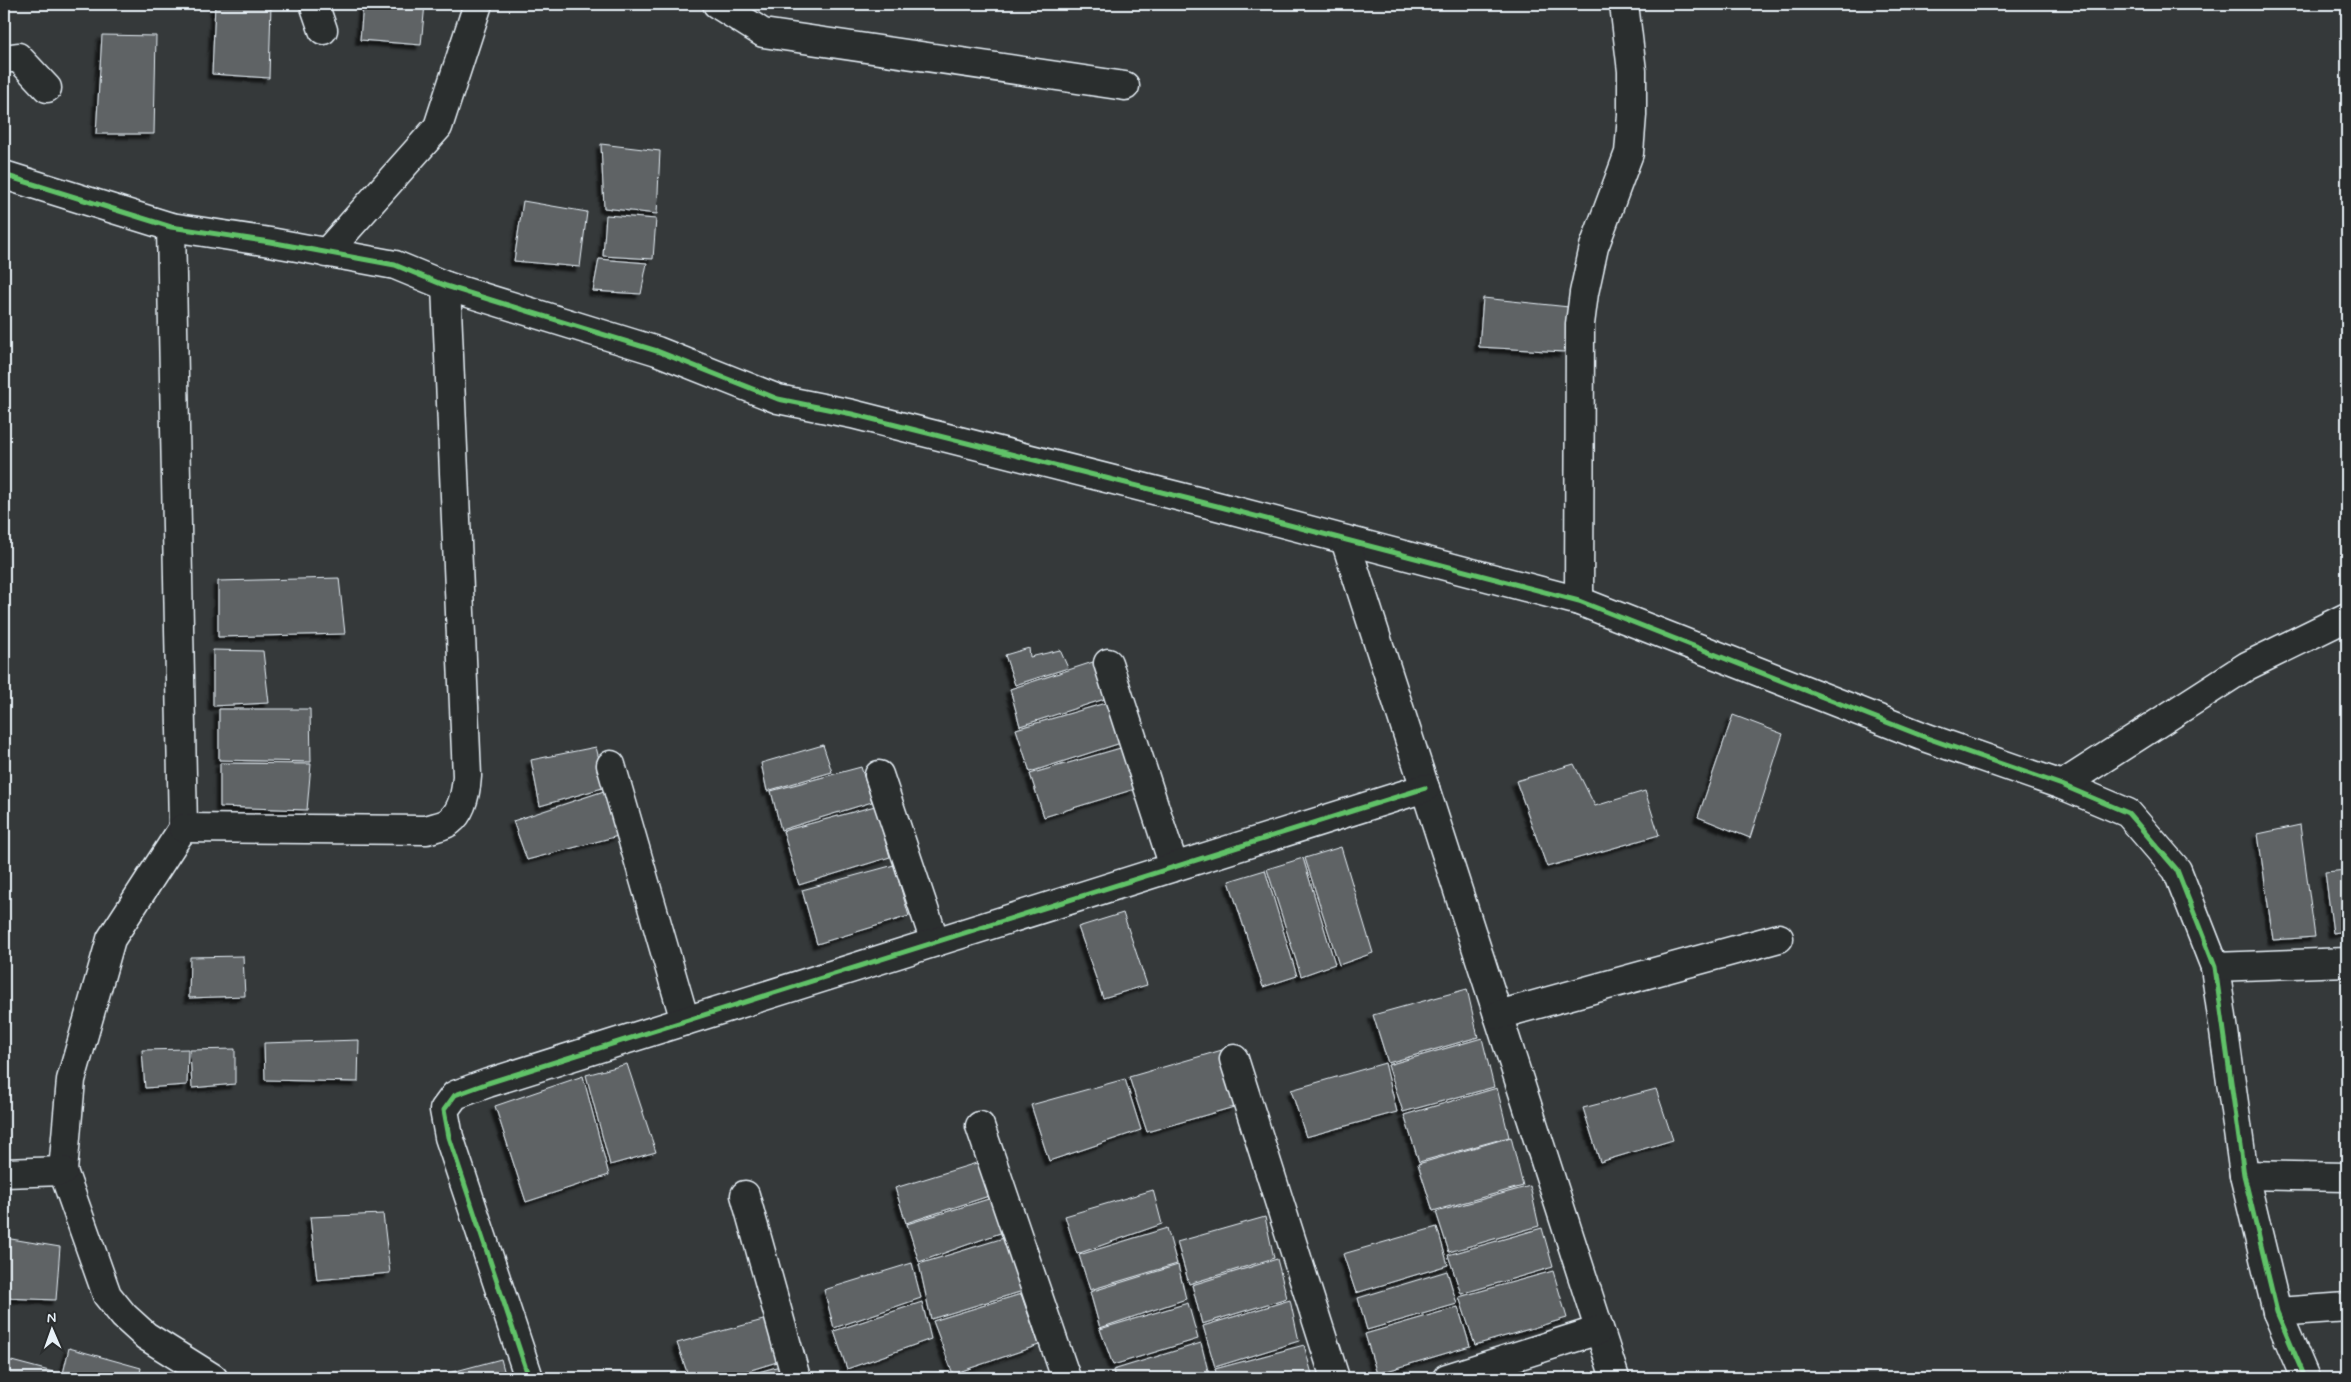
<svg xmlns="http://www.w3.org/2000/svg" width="2351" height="1382" font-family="Mynerve,sans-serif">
<defs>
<filter id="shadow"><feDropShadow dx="-4.5" dy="4.5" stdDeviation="1" flood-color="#0009"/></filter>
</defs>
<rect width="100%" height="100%" fill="#35393a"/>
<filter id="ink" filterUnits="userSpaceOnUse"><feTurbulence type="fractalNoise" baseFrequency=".02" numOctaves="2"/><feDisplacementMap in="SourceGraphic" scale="10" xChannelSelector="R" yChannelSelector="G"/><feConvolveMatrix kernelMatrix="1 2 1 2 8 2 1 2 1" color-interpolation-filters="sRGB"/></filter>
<g filter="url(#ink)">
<g fill="#5f6365" stroke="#e8f1f8" filter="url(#shadow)">
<polygon points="215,4 271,4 269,78 212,74"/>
<polygon points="363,4 425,4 421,45 360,40"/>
<polygon points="102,35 156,36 154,134 96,134"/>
<polygon points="601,144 660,151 657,214 604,208"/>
<polygon points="523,201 587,212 580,267 514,261"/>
<polygon points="606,215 656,219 653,259 603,256"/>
<polygon points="599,259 647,263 641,294 593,291"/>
<polygon points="1483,298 1569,307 1564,352 1479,347"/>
<polygon points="339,578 345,634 218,637 218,581"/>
<polygon points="1029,648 1030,657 1060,650 1068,668 1015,685 1005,655"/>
<polygon points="213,650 263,651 269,703 213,706"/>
<polygon points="1099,660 1111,697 1020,726 1010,689"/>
<polygon points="1109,702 1121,743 1030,772 1016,729"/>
<polygon points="219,709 310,709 311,762 219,760"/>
<polygon points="1733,715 1783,734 1750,838 1698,817"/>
<polygon points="823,745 832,772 767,791 761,763"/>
<polygon points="596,747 606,787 540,806 531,760"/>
<polygon points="1124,747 1135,789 1044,817 1030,774"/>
<polygon points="220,763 311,764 307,810 220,807"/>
<polygon points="1574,764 1595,806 1645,791 1659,835 1547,867 1516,781"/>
<polygon points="861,767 872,802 781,830 771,791"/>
<polygon points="604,791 618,836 527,860 513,821"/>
<polygon points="875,806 890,857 799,885 783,831"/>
<polygon points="2300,825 2315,937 2273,940 2258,834"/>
<polygon points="1341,847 1373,953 1339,965 1305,858"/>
<polygon points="1303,858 1335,964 1301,976 1267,869"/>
<polygon points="894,865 909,916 817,944 802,890"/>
<polygon points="1265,870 1297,976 1263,987 1229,881"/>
<polygon points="2347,870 2347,931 2333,933 2325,872"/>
<polygon points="1123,913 1147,985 1103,998 1078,927"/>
<polygon points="243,956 245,996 189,998 190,957"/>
<polygon points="1467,989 1478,1037 1388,1063 1373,1015"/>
<polygon points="1482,1038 1494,1087 1403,1112 1388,1065"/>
<polygon points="359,1040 358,1082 265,1080 264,1043"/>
<polygon points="188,1049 187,1085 145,1088 142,1050"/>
<polygon points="235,1049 235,1084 192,1088 190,1050"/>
<polygon points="1222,1050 1234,1107 1147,1132 1129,1077"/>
<polygon points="1385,1063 1397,1112 1306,1137 1291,1090"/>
<polygon points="627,1064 656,1152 610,1165 586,1075"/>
<polygon points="583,1076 609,1175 526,1202 495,1106"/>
<polygon points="1125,1079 1141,1130 1049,1161 1031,1105"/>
<polygon points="1497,1088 1509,1137 1419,1162 1404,1115"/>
<polygon points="1656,1089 1673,1140 1600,1162 1583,1108"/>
<polygon points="1511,1137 1523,1186 1433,1211 1418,1164"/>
<polygon points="983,1161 992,1195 906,1223 895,1188"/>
<polygon points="1530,1186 1539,1226 1449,1252 1436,1212"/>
<polygon points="1153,1190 1162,1224 1077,1254 1065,1216"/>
<polygon points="995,1197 1003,1232 919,1262 907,1224"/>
<polygon points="383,1214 390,1273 317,1280 310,1217"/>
<polygon points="1265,1217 1274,1258 1189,1284 1177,1242"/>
<polygon points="1437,1227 1448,1265 1356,1293 1343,1254"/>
<polygon points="1167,1228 1177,1264 1090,1290 1079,1255"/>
<polygon points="1542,1228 1553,1267 1461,1294 1448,1255"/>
<polygon points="1007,1237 1023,1291 931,1319 919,1264"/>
<polygon points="5,1238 60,1247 56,1300 4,1298"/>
<polygon points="1277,1259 1287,1298 1202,1324 1192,1285"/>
<polygon points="912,1263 921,1298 834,1328 824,1290"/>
<polygon points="1178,1265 1186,1299 1100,1328 1090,1292"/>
<polygon points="1447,1271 1457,1304 1367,1330 1358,1298"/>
<polygon points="1553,1271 1567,1318 1475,1345 1459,1297"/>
<polygon points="1021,1294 1039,1345 953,1374 933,1321"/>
<polygon points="1290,1300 1299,1341 1215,1367 1203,1326"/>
<polygon points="922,1302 931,1339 847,1369 834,1331"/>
<polygon points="1188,1303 1198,1339 1113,1365 1100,1329"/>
<polygon points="1458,1307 1470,1346 1377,1374 1365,1334"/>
<polygon points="767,1319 777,1362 725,1378 689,1378 677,1343"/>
<polygon points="1201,1343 1209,1375 1199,1378 1115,1378 1113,1370"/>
<polygon points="1304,1345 1313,1378 1218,1378 1215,1369"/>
<polygon points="69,1348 141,1368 139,1378 62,1378"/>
<polygon points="4,1359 57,1373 56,1378 4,1378"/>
<polygon points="501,1359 506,1378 430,1378"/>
<polygon points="780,1366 783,1378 737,1378"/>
</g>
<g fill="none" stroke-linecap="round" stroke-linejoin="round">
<g stroke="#e8f1f8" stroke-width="31">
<g id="minor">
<polyline points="314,4 323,30"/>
<polyline points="717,4 763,33 1125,86"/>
<polyline points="4,59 18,57 47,88"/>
<polyline points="4,175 171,227 270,242 395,265 446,286 657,351 778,399 852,414 1217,506 1579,601 1927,738 2062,785 2128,813 2177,870 2215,967 2244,1175 2277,1312 2305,1378"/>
<polyline points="171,227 183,828 111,939 71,1080 63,1171 107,1295 124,1316 146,1336 213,1378"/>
<polyline points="326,253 438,127 478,4"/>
<polyline points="1345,540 1615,1378"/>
<polyline points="1579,601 1580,324 1584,293 1594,247 1629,153 1632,115 1632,71 1624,4"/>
<polyline points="1108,663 1174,867"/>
<polyline points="611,765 685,1021"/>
<polyline points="879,775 935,942"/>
<polyline points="2062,785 2247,666 2347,617"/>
<path d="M183,828l244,2c7,-3 18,-4 23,-9 13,-10 16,-30 17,-45l-21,-490"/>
<polyline points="2215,967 2347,962"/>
<polyline points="1498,1015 1779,938"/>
<polyline points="1234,1059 1335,1378"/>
<polyline points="980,1126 1066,1378"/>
<polyline points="4,1173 63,1171"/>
<polyline points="2244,1175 2347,1177"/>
<polyline points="745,1195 796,1378"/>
<polyline points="2277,1312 2347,1307"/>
<polyline points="529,1378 449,1137 444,1110 455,1095 488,1083 1425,788"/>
<polyline points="1447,1378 1599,1330"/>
</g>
</g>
<use href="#minor" stroke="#2a2d2e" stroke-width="28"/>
<g stroke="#2a2d2e" stroke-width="8">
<g id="cycleway">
<polyline points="4,175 171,227 270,242 395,265 446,286 657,351 778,399 852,414 1217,506 1579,601 1927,738 2062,785 2128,813 2177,870 2215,967 2244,1175 2277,1312 2305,1378"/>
<polyline points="529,1378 449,1137 444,1110 455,1095 488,1083 1425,788"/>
</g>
</g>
<use href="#cycleway" stroke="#61c268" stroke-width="5"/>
</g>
</g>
<rect width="2351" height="1382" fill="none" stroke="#2a2d2e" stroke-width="20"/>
<rect x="10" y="10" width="2331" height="1362" fill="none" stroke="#e8f1f8" stroke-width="2" filter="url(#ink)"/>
<g transform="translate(52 1330) rotate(358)" stroke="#2a2d2e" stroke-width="4" paint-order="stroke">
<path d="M0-4L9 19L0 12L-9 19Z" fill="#e8f1f8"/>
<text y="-8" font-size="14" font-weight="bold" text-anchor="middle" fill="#e8f1f8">N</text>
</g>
</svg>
